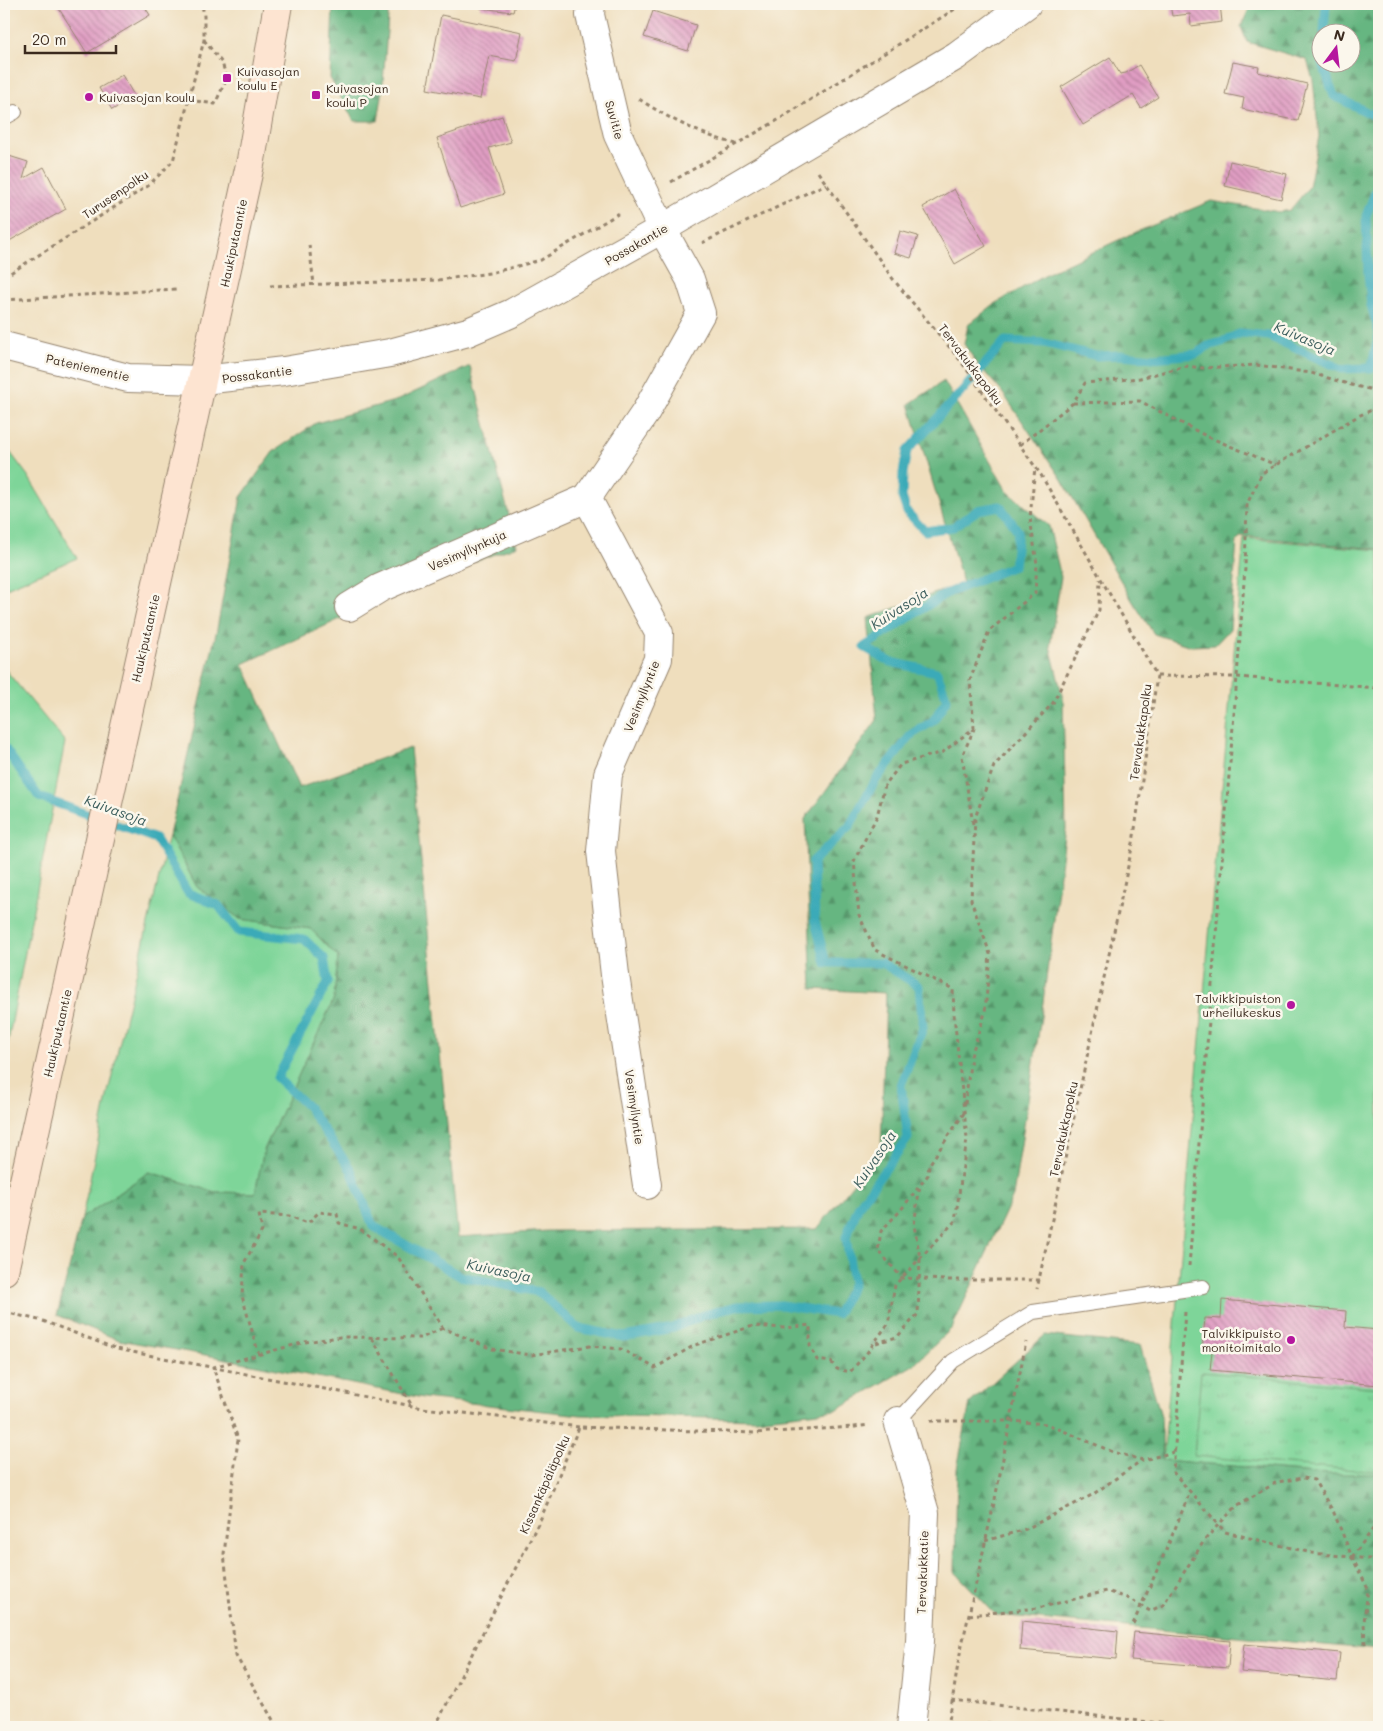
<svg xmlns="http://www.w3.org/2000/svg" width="1383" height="1731" font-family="Mali,sans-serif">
<defs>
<pattern id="forest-firs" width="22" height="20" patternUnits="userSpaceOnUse" patternTransform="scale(1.25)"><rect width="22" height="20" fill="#66b681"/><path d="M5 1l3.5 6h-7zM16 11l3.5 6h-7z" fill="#559469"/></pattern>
<pattern id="park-tufts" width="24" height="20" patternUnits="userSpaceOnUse" patternTransform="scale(1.25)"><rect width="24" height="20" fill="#7ed599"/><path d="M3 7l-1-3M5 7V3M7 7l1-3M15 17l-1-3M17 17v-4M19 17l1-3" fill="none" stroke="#6eb783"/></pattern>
<pattern id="building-back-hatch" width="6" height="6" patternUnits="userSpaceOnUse" patternTransform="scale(1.25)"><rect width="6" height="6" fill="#e09dc3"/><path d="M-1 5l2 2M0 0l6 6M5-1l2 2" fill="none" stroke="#b7809e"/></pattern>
</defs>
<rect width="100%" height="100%" fill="#fbf7ec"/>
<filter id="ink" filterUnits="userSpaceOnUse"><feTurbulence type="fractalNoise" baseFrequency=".02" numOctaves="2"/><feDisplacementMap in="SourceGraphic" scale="10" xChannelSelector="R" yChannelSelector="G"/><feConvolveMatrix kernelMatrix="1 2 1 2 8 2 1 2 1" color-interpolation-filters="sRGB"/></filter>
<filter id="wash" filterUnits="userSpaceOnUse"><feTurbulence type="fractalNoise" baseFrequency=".0096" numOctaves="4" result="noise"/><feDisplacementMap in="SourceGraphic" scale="20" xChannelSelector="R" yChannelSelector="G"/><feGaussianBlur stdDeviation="1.12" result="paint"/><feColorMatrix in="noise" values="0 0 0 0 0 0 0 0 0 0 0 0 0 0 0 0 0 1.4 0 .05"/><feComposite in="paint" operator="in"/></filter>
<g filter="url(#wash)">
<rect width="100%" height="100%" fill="#efdebd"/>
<g fill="#7ed599" stroke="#5c805c">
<polygon points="4,444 28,476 77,558 4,589"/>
<polygon points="1244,538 1379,550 1379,1479 1163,1460"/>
<polygon points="4,668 65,742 4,1063"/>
<polygon points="169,835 197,887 240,919 311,929 338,957 334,999 264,1150 255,1193 215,1192 149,1172 82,1218 108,1092"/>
</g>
<g fill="url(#forest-firs)" stroke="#507050" fill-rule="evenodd">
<polygon points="333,4 389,4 382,96 378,121 354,121 330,78"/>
<path d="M1251,4h128v545l-138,-13 -4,5 -7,88 -15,16 -24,1 -37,-12 -21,-32 -72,-124 -59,-86 -26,-30 -12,-18 4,-19 25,-20 53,-31 81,-38 84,-35 69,11 10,-2 19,-23 10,-51 -6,-56 -6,-20 -60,-18 -6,-15zM1320,32h30v30h-30z"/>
<polygon points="470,366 517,546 431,577 243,664 299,788 410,748 458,1237 547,1231 817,1229 881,1149 886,993 812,989 805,819 877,720 868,618 963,583 909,404 944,381 1007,491 1049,526 1061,577 1050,646 1063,698 1066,829 1041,1017 1013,1196 952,1328 915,1364 836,1410 756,1419 581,1415 423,1398 211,1356 119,1340 57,1315 82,1218 149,1172 215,1192 255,1193 264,1150 334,999 338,957 311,929 240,919 197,887 169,835 217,629 241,497 273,452 316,423 398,400"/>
<polygon points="1045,1335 1140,1345 1161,1416 1163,1460 1326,1474 1379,1474 1379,1650 996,1615 955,1572 957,1469 970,1403"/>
</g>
<polygon fill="url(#park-tufts)" stroke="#5c805c" points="1201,1372 1379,1388 1379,1472 1194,1456"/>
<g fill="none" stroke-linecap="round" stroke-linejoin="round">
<g stroke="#3baab8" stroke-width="9">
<polyline points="1324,32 1326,4"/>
<polyline points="1322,62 1334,96 1379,118"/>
<polyline points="1379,182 1366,216 1368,273 1371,305 1379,333"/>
<polyline points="4,747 39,797 156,839 188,893 218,905 239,932 304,939 324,958 328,982 277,1078 308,1107 351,1170 373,1226 460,1276 539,1292 578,1328 624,1337 673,1328 704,1315 736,1306 781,1305 837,1314 853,1284 846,1237 859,1205 908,1138 901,1085 923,1028 919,986 882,963 826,963 815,921 813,861 849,827 875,781 911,735 933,721 947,699 937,672 890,662 864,647 945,594 1014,566 1018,531 1000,506 978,510 953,527 925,531 907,512 902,497 903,473 907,451 963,390 1005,341 1044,343 1097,356 1123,355 1154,358 1196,354 1208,346 1222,342 1241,333 1268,336 1342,369 1371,368 1379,335"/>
</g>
</g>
<g id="blocks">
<g fill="url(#building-back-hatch)">
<polygon points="56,4 143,4 150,15 87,53"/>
<polygon points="480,4 515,4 513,12 480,8"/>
<polygon points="1170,4 1220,4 1222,22 1191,26 1190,14 1172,16"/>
<polygon points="653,11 696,25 688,51 644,37"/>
<polygon points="441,15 522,32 516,61 489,56 480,99 427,89"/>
<polygon points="1110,57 1120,74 1126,73 1139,65 1158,97 1141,108 1133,95 1083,125 1061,87"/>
<polygon points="1233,62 1259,67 1258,72 1307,84 1298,121 1242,109 1244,98 1225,94"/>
<polygon points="122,75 135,97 112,110 99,88"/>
<polygon points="502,116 511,142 489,148 504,194 460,208 437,138"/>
<polygon points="9,156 28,162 23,179 44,167 66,209 4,244 4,170 5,171"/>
<polygon points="1230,161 1287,174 1281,199 1225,186"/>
<polygon points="954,189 986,246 955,264 923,207"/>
<polygon points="900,231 918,236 911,258 894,253"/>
<polygon points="1222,1300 1346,1311 1345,1327 1379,1330 1379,1385 1210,1370 1212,1351 1202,1350 1205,1318 1221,1319"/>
<polygon points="1022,1621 1118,1631 1116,1659 1020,1650"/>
<polygon points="1134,1632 1230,1641 1228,1668 1131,1660"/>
<polygon points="1244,1644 1340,1653 1337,1681 1241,1672"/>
<polygon points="987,1722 1024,1726 1024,1727 986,1727"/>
</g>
</g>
</g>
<g filter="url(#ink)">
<use href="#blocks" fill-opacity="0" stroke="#95846e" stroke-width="1"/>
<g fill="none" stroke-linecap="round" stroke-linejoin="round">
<g stroke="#95846e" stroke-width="16">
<g id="service">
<polyline points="4,118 15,112"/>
<polyline points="898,1421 953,1361 1033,1312 1203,1287"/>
</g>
</g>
<g stroke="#95846e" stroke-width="30">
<g id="minor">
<polyline points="591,4 590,15 618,135 662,229 690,279 701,313 645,413 587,498 659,633 658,659 608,774 601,851 615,975 647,1185"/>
<polyline points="203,380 284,371 390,353 468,332 512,313 662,229 956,56 1027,4"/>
<polyline points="349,607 380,588 587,498"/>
<polyline points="898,1421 925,1513 920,1641 911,1727"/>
</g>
</g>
<g stroke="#95846e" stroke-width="30">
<polyline id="tertiary" points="4,346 128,378 203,380"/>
</g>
<g stroke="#95846e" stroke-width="30">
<polyline id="secondary" points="4,1271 251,160 278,4"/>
</g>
<g stroke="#95846e" stroke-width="3" stroke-dasharray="4 4" stroke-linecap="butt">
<path d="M639,99c32,21 60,35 97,45"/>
<polyline points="189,100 215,104 227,78 222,63 204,40"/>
<polyline points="818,172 893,279 960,360 1041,475 1157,676 1133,843 1037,1289"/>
<polyline points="671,182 778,120 963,4"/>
<polyline points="702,243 826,184"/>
<polyline points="309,245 314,284"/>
<polyline points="4,277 148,186 173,161 204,40 204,16 202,4"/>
<polyline points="270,286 438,280 490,273 541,260 621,212"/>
<polyline points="4,300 177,289"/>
<polyline points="1373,388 1379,383"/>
<polyline points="1073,403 1140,401 1206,436 1276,465"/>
<polyline points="1020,445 1073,403 1085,383 1140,378 1186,366 1203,368 1257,365 1311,373 1355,386 1379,391"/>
<polyline points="1157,676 1237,677 1379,688"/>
<polyline points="973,824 962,756 974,729"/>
<polyline points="965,1104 971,1056 985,1013 990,954 971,900 975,818 994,766 1053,703 1099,610 1100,579"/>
<polyline points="964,1113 929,1165 928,1175 900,1211 881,1231 878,1250 902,1278 946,1280 1040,1280"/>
<polyline points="1189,1266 1237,677 1245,568 1247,504 1262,473 1358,416 1379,407"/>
<polyline points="4,1312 43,1321 117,1349 423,1408 579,1427"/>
<polyline points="1185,1312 1173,1472 1225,1532 1312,1553 1379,1560"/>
<polyline points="372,1338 412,1406"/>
<polyline points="876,1343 897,1337 918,1314 920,1258 914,1225 920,1185"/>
<polyline points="259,1355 242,1296 244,1263 262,1231 259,1214 289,1216 308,1223 319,1212 337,1214 339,1223 360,1229 398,1257 443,1328 492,1349 531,1355 590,1346 621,1349 655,1368 695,1345 753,1326 786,1328 810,1325 810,1346 817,1360 831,1362 837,1369 850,1372 866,1354 888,1324 895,1285 955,1221 967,1139 954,1015 953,989 875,950 859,915 854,861 877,816 885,785 901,764 943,752 974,728 970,680 989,631 1035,593 1037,564 1030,518 1035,467"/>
<polyline points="930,1421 1011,1421 1047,1424 1113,1452 1143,1460 1174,1452"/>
<polyline points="985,1541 1026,1529 1092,1495 1142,1460"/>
<polyline points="1352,1557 1379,1521"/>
<polyline points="969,1615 1038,1608 1107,1591 1130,1599 1150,1611 1163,1605 1204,1541 1219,1524 1238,1505 1277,1482 1303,1478 1314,1480 1334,1513 1352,1557 1368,1589 1364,1622 1365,1644"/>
<path d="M1133,1624c20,-45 40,-88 57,-133"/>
<polyline points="951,1700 1195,1727"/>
<polyline points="277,1727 236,1656 224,1554 238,1439 213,1367 305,1342 340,1337 421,1338 443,1328"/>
<polyline points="435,1727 541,1518 579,1427 755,1433 855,1427 869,1425"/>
<polyline points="948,1727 959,1658 995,1499 1026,1342"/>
</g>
<use href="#service" stroke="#fff" stroke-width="14"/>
<use href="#minor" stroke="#fff" stroke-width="28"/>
<use href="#tertiary" stroke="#fff" stroke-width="28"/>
<use href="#secondary" stroke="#fde4d1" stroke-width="28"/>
</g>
</g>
<g fill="#b5179e" stroke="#fbf7ec" stroke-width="2">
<rect x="222" y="73" width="10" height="10" rx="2.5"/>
<rect x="311" y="90" width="10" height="10" rx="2.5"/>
<circle cx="89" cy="97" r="5"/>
<circle cx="1291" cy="1005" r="5"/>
<circle cx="1291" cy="1340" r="5"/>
</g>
<g text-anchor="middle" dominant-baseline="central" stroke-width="5" stroke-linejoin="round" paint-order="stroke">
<g font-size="12" fill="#3b2a1e" stroke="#fbf7ec" text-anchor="start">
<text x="237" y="71">Kuivasojan<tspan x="237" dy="14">koulu E</tspan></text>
<text x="326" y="88">Kuivasojan<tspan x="326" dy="14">koulu P</tspan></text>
<text x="99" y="97">Kuivasojan koulu</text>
<text x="1281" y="998" text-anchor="end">Talvikkipuiston<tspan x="1281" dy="14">urheilukeskus</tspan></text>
<text x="1281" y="1333" text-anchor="end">Talvikkipuisto<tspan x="1281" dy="14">monitoimitalo</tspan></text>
</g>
<g font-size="12" fill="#3b2a1e" stroke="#fbf7ec">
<text transform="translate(615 120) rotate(74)">Suvitie</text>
<text transform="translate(115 194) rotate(-34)">Turusenpolku</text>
<text transform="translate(233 243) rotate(-78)">Haukiputaantie</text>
<text transform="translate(636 244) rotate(-30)">Possakantie</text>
<text transform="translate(971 364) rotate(53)">Tervakukkapolku</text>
<text transform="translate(88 367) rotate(13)">Pateniementie</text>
<text transform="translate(257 374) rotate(-7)">Possakantie</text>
<text transform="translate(467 550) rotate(-24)">Vesimyllynkuja</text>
<text transform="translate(145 638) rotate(-77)">Haukiputaantie</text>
<text transform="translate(641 696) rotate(-68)">Vesimyllyntie</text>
<text transform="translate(1140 732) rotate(-82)">Tervakukkapolku</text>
<text transform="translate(57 1033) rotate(-77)">Haukiputaantie</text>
<text transform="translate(635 1107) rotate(82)">Vesimyllyntie</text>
<text transform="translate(1063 1129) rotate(-78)">Tervakukkapolku</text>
<text transform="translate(544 1484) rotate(-66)">Kissankäpäläpolku</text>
<text transform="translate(922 1572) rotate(-88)">Tervakukkatie</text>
</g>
<g font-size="14" font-style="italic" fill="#3b5d5c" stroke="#fbf7ec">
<text transform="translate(1305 338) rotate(23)">Kuivasoja</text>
<text transform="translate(899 608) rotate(-33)">Kuivasoja</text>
<text transform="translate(116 810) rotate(20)">Kuivasoja</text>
<text transform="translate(874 1159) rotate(-56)">Kuivasoja</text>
<text transform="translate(499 1270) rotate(12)">Kuivasoja</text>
</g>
</g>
<rect width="1383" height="1731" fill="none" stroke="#fbf7ec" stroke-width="20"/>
<g transform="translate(1336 48) rotate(15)"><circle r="24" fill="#fbf7ec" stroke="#aea59a"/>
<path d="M0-4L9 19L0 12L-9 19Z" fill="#b5179e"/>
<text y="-8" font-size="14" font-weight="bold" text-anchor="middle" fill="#3b2a1e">N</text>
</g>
<path d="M25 45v8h91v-8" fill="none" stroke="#3b2a1e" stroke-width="2.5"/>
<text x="32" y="45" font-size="15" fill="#3b2a1e" stroke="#fbf7ec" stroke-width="4" paint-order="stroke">20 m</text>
</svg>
